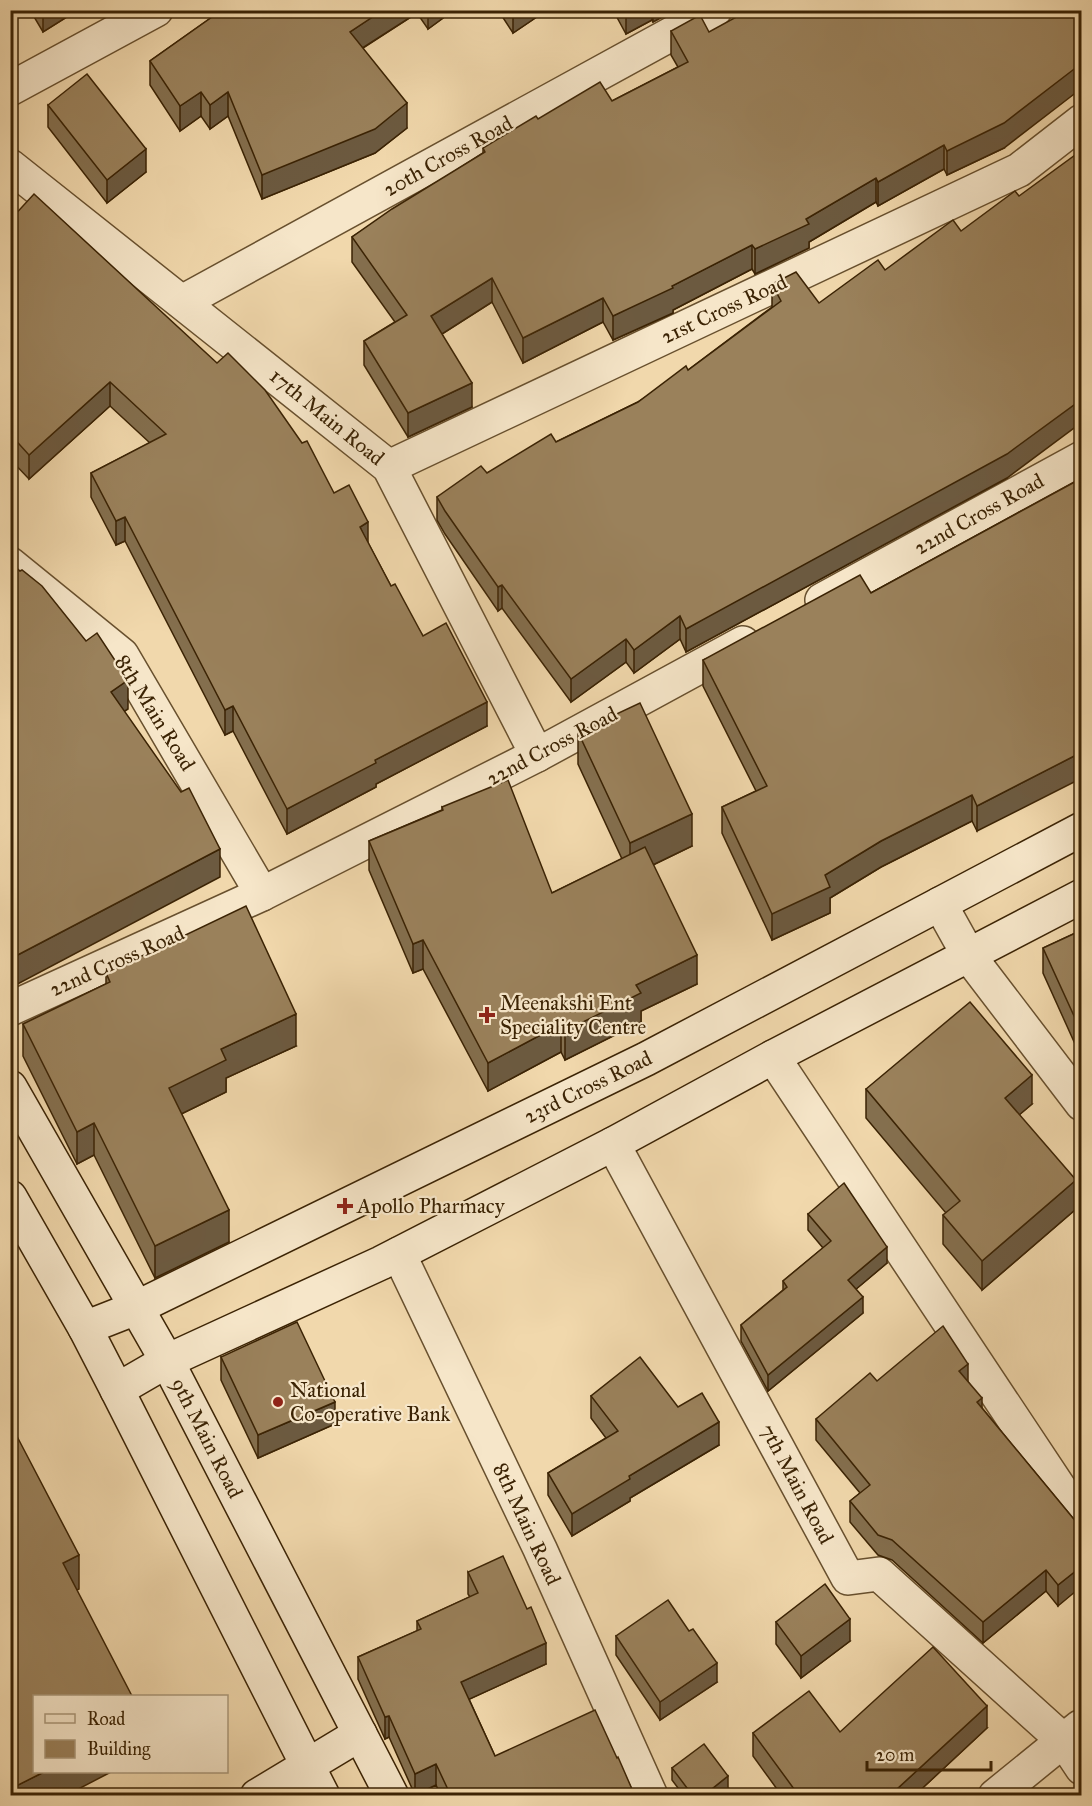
<svg xmlns="http://www.w3.org/2000/svg" width="1092" height="1806" font-family="'IM FELL Great Primer',serif">
<rect width="100%" height="100%" fill="#f1d8ac"/>
<filter id="stains"><feTurbulence type="fractalNoise" baseFrequency=".00333" numOctaves="4"/><feColorMatrix values="0 0 0 0 .2 0 0 0 0 .09 0 0 0 0 .02 0 0 0 .5 -.17"/></filter>
<radialGradient id="worn" r=".72"><stop offset=".6" stop-color="#630" stop-opacity="0"/><stop offset="1" stop-color="#630" stop-opacity=".3"/></radialGradient>
<g fill="none" stroke-linecap="round" stroke-linejoin="round">
<g stroke="#68502e" stroke-width="36">
<g id="street">
<polyline points="10,89 156,10"/>
<polyline points="10,166 389,467 537,755"/>
<polyline points="182,302 715,10"/>
<polyline points="389,467 1019,170 1082,121"/>
<polyline points="10,564 122,655 262,894"/>
<polyline points="822,600 1082,458"/>
<polyline points="940,904 969,956 1082,1104"/>
<polyline points="10,1009 262,894 537,755 743,643"/>
<polyline points="773,1057 1082,1522"/>
<polyline points="613,1144 848,1578 879,1574 1064,1741 1082,1768"/>
<polyline points="399,1254 540,1549 651,1796"/>
<polyline points="995,1796 1080,1727"/>
</g>
</g>
<g stroke="#3b2304" stroke-width="36">
<g id="secondary">
<polyline points="10,1087 167,1361 392,1796"/>
<polyline points="10,1197 85,1328 117,1390 323,1796"/>
<polyline points="85,1328 136,1308 646,1059 1082,829"/>
<polyline points="117,1390 167,1361 381,1263 613,1144 773,1057 1082,896"/>
<polyline points="257,1796 360,1734"/>
</g>
</g>
<use href="#street" stroke="#f6e6c9" stroke-width="33"/>
<use href="#secondary" stroke="#f6e6c9" stroke-width="33"/>
</g>
<g fill="#846f4e" stroke="#3b2304" stroke-width="1.5">
<polygon points="30,10 78,10 43,32"/>
<polygon points="222,10 454,10 428,29 417,13 363,48 407,128 375,153 262,199 228,116 210,129 201,116 180,131 150,85 150,61"/>
<polygon points="498,10 547,10 513,33"/>
<polygon points="613,10 675,10 653,22 652,20 626,34"/>
<polygon points="671,31 709,32 1004,148 947,175 944,169 878,206 876,202 809,242 809,248 755,274 752,269 673,310 673,313 613,340 603,322 523,363 492,302 442,334 472,407 408,437 364,365 364,341 395,322 352,262 352,237 483,153 483,148 538,119 612,101 678,67 671,55"/>
<polygon points="48,105 146,172 107,203 48,127"/>
<polygon points="10,218 334,493 368,543 391,586 423,636 487,726 376,784 376,787 287,834 233,731 225,735 125,541 116,545 91,497 91,473 150,443 110,406 29,479 10,459"/>
<polygon points="772,284 819,303 1007,478 686,652 680,639 634,673 626,662 571,702 502,608 498,611 445,534 437,520 437,497 487,473 556,442 638,402 688,370 772,307"/>
<polygon points="1082,478 977,831 972,821 881,867 830,898 830,913 772,940 722,833 722,807 756,791 703,686 703,660 871,593"/>
<polygon points="578,732 692,846 653,865 697,984 641,1011 641,1022 565,1060 561,1052 488,1091 423,969 413,973 369,870 369,841 442,810 442,807 552,893 622,859 578,764"/>
<polygon points="1082,930 1080,1055 1043,973 1043,948"/>
<polygon points="106,973 296,1046 226,1078 226,1092 181,1114 229,1242 155,1278 94,1155 77,1164 23,1056 23,1024 106,984"/>
<polygon points="866,1089 1032,1104 1019,1115 1076,1209 982,1290 943,1244 943,1215 946,1213 866,1118"/>
<polygon points="808,1214 887,1263 856,1289 863,1313 768,1391 741,1341 741,1325 783,1290 783,1281 823,1248 808,1230"/>
<polygon points="221,1357 335,1424 258,1458 221,1380"/>
<polygon points="877,1381 968,1382 982,1408 1082,1529 1058,1606 1046,1591 983,1643 892,1560 878,1555 850,1522 850,1501 860,1493 816,1440 816,1419"/>
<polygon points="591,1396 678,1407 719,1445 630,1498 630,1501 572,1536 548,1495 548,1473 606,1438 591,1418"/>
<polygon points="468,1572 546,1664 469,1699 495,1756 617,1758 635,1796 441,1796 436,1785 415,1795 389,1737 385,1739 358,1679 358,1657 417,1631 417,1621 470,1597 468,1594"/>
<polygon points="776,1622 850,1641 801,1678 776,1644"/>
<polygon points="616,1636 717,1682 660,1720 616,1655"/>
<polygon points="987,1728 914,1796 782,1796 753,1756 753,1733 840,1732"/>
<polygon points="672,1768 728,1788 718,1796 684,1796 672,1780"/>
</g>
<g fill="#6c5a40" stroke="#3b2304" stroke-width="1.5">
<polygon points="43,10 78,10 43,32"/>
<polygon points="105,10 116,10 105,16"/>
<polygon points="383,10 417,10 417,13 350,56 350,32"/>
<polygon points="428,10 454,10 428,29"/>
<polygon points="513,10 547,10 513,33"/>
<polygon points="626,10 652,10 652,20 626,34"/>
<polygon points="653,10 675,10 653,22"/>
<polygon points="1082,63 1082,88 1004,148 947,175 947,151"/>
<polygon points="201,92 201,116 180,131 180,106"/>
<polygon points="228,92 228,116 210,129 210,105"/>
<polygon points="407,103 407,128 375,153 262,199 262,175"/>
<polygon points="944,145 944,169 878,206 878,182"/>
<polygon points="146,149 146,172 107,203 107,180"/>
<polygon points="876,178 876,202 809,242 809,248 755,274 755,249"/>
<polygon points="752,245 752,269 673,310 673,313 613,340 613,316"/>
<polygon points="492,278 492,302 431,341 431,316"/>
<polygon points="603,298 603,322 523,363 523,338"/>
<polygon points="110,382 110,406 29,479 29,455"/>
<polygon points="472,383 472,407 408,437 408,413"/>
<polygon points="1082,399 1082,422 1007,478 686,652 686,629"/>
<polygon points="125,517 125,541 116,545 116,521"/>
<polygon points="368,522 368,546 360,527"/>
<polygon points="502,585 502,608 498,611 498,587"/>
<polygon points="680,616 680,639 634,673 634,650"/>
<polygon points="626,639 626,662 571,702 571,679"/>
<polygon points="128,680 128,709 111,720 111,692"/>
<polygon points="487,702 487,726 376,784 376,787 287,834 287,809 375,760"/>
<polygon points="233,706 233,731 225,735 225,710"/>
<polygon points="1082,752 1082,778 977,831 977,806"/>
<polygon points="972,795 972,821 881,867 830,898 830,913 772,940 772,914 825,875 881,841"/>
<polygon points="692,814 692,846 630,876 630,843"/>
<polygon points="220,849 220,877 10,988 10,959"/>
<polygon points="423,940 423,969 413,973 413,944"/>
<polygon points="697,955 697,984 641,1011 641,1022 565,1060 565,1031 636,985"/>
<polygon points="296,1014 296,1046 226,1078 226,1092 169,1120 169,1088 221,1049"/>
<polygon points="561,1024 561,1052 488,1091 488,1063"/>
<polygon points="1080,1029 1082,1029 1082,1054 1080,1055"/>
<polygon points="1032,1075 1032,1104 1005,1127 1005,1098"/>
<polygon points="94,1123 94,1155 77,1164 77,1132"/>
<polygon points="1076,1180 1076,1209 982,1290 982,1261"/>
<polygon points="229,1210 229,1242 155,1278 155,1246"/>
<polygon points="887,1247 887,1263 848,1296 848,1280"/>
<polygon points="863,1297 863,1313 768,1391 768,1375"/>
<polygon points="968,1364 968,1384 959,1371"/>
<polygon points="982,1398 982,1419 977,1402"/>
<polygon points="335,1402 335,1424 258,1458 258,1435"/>
<rect x="10" y="1407" width="1" height="35"/>
<polygon points="719,1422 719,1445 630,1498 630,1501 572,1536 572,1514 629,1476"/>
<polygon points="79,1555 79,1589 63,1597 63,1563"/>
<polygon points="1082,1566 1082,1586 1058,1606 1058,1585"/>
<polygon points="1046,1570 1046,1591 983,1643 983,1622"/>
<polygon points="850,1619 850,1641 801,1678 801,1656"/>
<polygon points="546,1643 546,1664 461,1703 461,1682"/>
<polygon points="717,1663 717,1682 660,1720 660,1702"/>
<polygon points="987,1706 987,1728 914,1796 895,1796 897,1789"/>
<polygon points="389,1716 389,1737 385,1739 385,1717"/>
<polygon points="436,1764 436,1785 415,1795 415,1774"/>
<polygon points="44,1772 111,1772 65,1796 12,1796 12,1788"/>
<polygon points="728,1776 728,1788 718,1796 703,1796"/>
</g>
<g fill="#9a815b" stroke="#3b2304" stroke-width="1.5">
<polygon points="222,10 383,10 350,32 407,103 375,129 262,175 228,92 210,105 201,92 180,106 150,61"/>
<polygon points="749,10 1082,10 1082,63 1004,123 947,151 944,145 878,182 876,178 806,219 809,224 755,249 752,245 672,286 673,288 613,316 603,298 523,338 492,278 431,316 472,383 408,413 364,341 407,315 352,237 392,209 485,152 483,148 536,116 538,119 600,82 612,101 688,62 671,31 700,15 709,32"/>
<polygon points="87,74 146,149 107,180 48,105"/>
<polygon points="1082,150 1082,399 1007,454 686,629 680,616 634,650 626,639 571,679 502,585 498,587 445,511 437,497 481,466 487,473 551,434 556,442 638,402 686,366 688,370 781,301 772,284 796,272 819,303 878,260 885,270 953,220 961,231 1015,191 1019,196"/>
<polygon points="34,194 217,363 228,353 265,390 302,443 307,441 334,493 349,485 368,522 360,527 391,586 395,584 423,636 446,623 487,702 375,760 376,763 287,809 233,706 225,710 125,517 116,521 91,473 166,434 110,382 29,455 10,434 10,218 11,219"/>
<polygon points="1082,478 1082,752 977,806 972,795 881,841 825,875 830,887 772,914 722,807 767,786 703,660 860,575 871,593"/>
<polygon points="10,562 20,571 22,570 42,586 86,641 97,633 128,680 111,692 181,792 189,788 220,849 10,959"/>
<polygon points="640,703 692,814 630,843 578,732"/>
<polygon points="508,780 552,893 645,847 697,955 636,985 641,993 565,1031 561,1024 488,1063 423,940 413,944 369,841 443,810 442,807"/>
<polygon points="246,906 296,1014 221,1049 226,1060 169,1088 229,1210 155,1246 94,1123 77,1132 23,1024 110,982 106,973"/>
<polygon points="1082,930 1082,1029 1080,1029 1043,948"/>
<polygon points="970,1002 1032,1075 1005,1098 1076,1180 982,1261 943,1215 960,1201 866,1089"/>
<polygon points="844,1183 887,1247 848,1280 863,1297 768,1375 741,1325 787,1287 783,1281 831,1241 808,1214"/>
<polygon points="297,1322 335,1402 258,1435 221,1357"/>
<polygon points="943,1326 968,1364 959,1371 982,1398 977,1402 1082,1529 1082,1566 1058,1585 1046,1570 983,1622 892,1540 878,1535 850,1501 870,1485 816,1419 870,1373 877,1381"/>
<polygon points="640,1357 678,1407 702,1393 719,1422 629,1476 630,1479 572,1514 548,1473 618,1431 591,1396"/>
<polygon points="10,1423 79,1555 63,1563 132,1696 34,1696 34,1772 44,1772 12,1788 15,1796 10,1796"/>
<polygon points="503,1556 527,1609 531,1607 546,1643 461,1682 495,1756 595,1710 617,1758 618,1757 635,1796 451,1796 436,1764 415,1774 389,1716 385,1717 358,1657 421,1629 417,1621 478,1593 468,1572"/>
<polygon points="825,1584 850,1619 801,1656 776,1622"/>
<polygon points="668,1600 689,1631 693,1629 717,1663 660,1702 616,1636"/>
<polygon points="933,1647 987,1706 897,1789 900,1792 895,1796 793,1796 797,1793 753,1733 809,1691 840,1732"/>
<polygon points="704,1744 728,1776 703,1796 693,1796 672,1768"/>
</g>
<g fill="#8f2418" stroke="#f6e6c9" stroke-width="2">
<path d="M484 1006h6v6h6v6h-6v6h-6v-6h-6v-6h6z"/>
<path d="M342 1197h6v6h6v6h-6v6h-6v-6h-6v-6h6z"/>
<circle cx="278" cy="1402" r="6"/>
</g>
<g text-anchor="middle" dominant-baseline="central" stroke-width="4.5" stroke-linejoin="round" paint-order="stroke">
<g font-size="21" fill="#3b2304" stroke="#f6e6c9">
<text transform="translate(448 156) rotate(-29)">20th Cross Road</text>
<text transform="translate(724 309) rotate(-25)">21st Cross Road</text>
<text transform="translate(327 417) rotate(39)">17th Main Road</text>
<text transform="translate(979 514) rotate(-29)">22nd Cross Road</text>
<text transform="translate(155 713) rotate(58)">8th Main Road</text>
<text transform="translate(552 746) rotate(-28)">22nd Cross Road</text>
<text transform="translate(117 961) rotate(-24)">22nd Cross Road</text>
<text transform="translate(588 1087) rotate(-26)">23rd Cross Road</text>
<text transform="translate(207 1438) rotate(63)">9th Main Road</text>
<text transform="translate(797 1484) rotate(62)">7th Main Road</text>
<text transform="translate(527 1524) rotate(65)">8th Main Road</text>
</g>
<g font-size="21" fill="#3b2304" stroke="#f6e6c9" text-anchor="start">
<text x="500" y="1003">Meenakshi Ent<tspan x="500" dy="24">Speciality Centre</tspan></text>
<text x="357" y="1206">Apollo Pharmacy</text>
<text x="290" y="1390">National<tspan x="290" dy="24">Co-operative Bank</tspan></text>
</g>
</g>
<rect width="1092" height="1806" fill="none" stroke="#f1d8ac" stroke-width="36"/>
<rect x="12" y="12" width="1068" height="1782" fill="none" stroke="#3b2304" stroke-width="3"/>
<rect x="18" y="18" width="1056" height="1770" fill="none" stroke="#3b2304" stroke-width="1.5"/>
<rect x="33" y="1695" width="195" height="78" fill="#f6e6c9" stroke="#ab987a" stroke-width="1.5"/>
<rect x="45" y="1714" width="30" height="9" fill="#f6e6c9" stroke="#ab987a" stroke-width="1.5"/>
<text x="87" y="1725" font-size="18" fill="#3b2304">Road</text>
<rect x="45" y="1740" width="30" height="18" fill="#9a815b" stroke="#ab987a" stroke-width="1.5"/>
<text x="87" y="1755" font-size="18" fill="#3b2304">Building</text>
<path d="M867 1761v9h124v-9" fill="none" stroke="#3b2304" stroke-width="3"/>
<text x="876" y="1761" font-size="18" fill="#3b2304" stroke="#f6e6c9" stroke-width="4.5" paint-order="stroke">20 m</text>
<rect width="100%" height="100%" filter="url(#stains)"/>
<rect width="100%" height="100%" fill="url(#worn)"/>
</svg>
